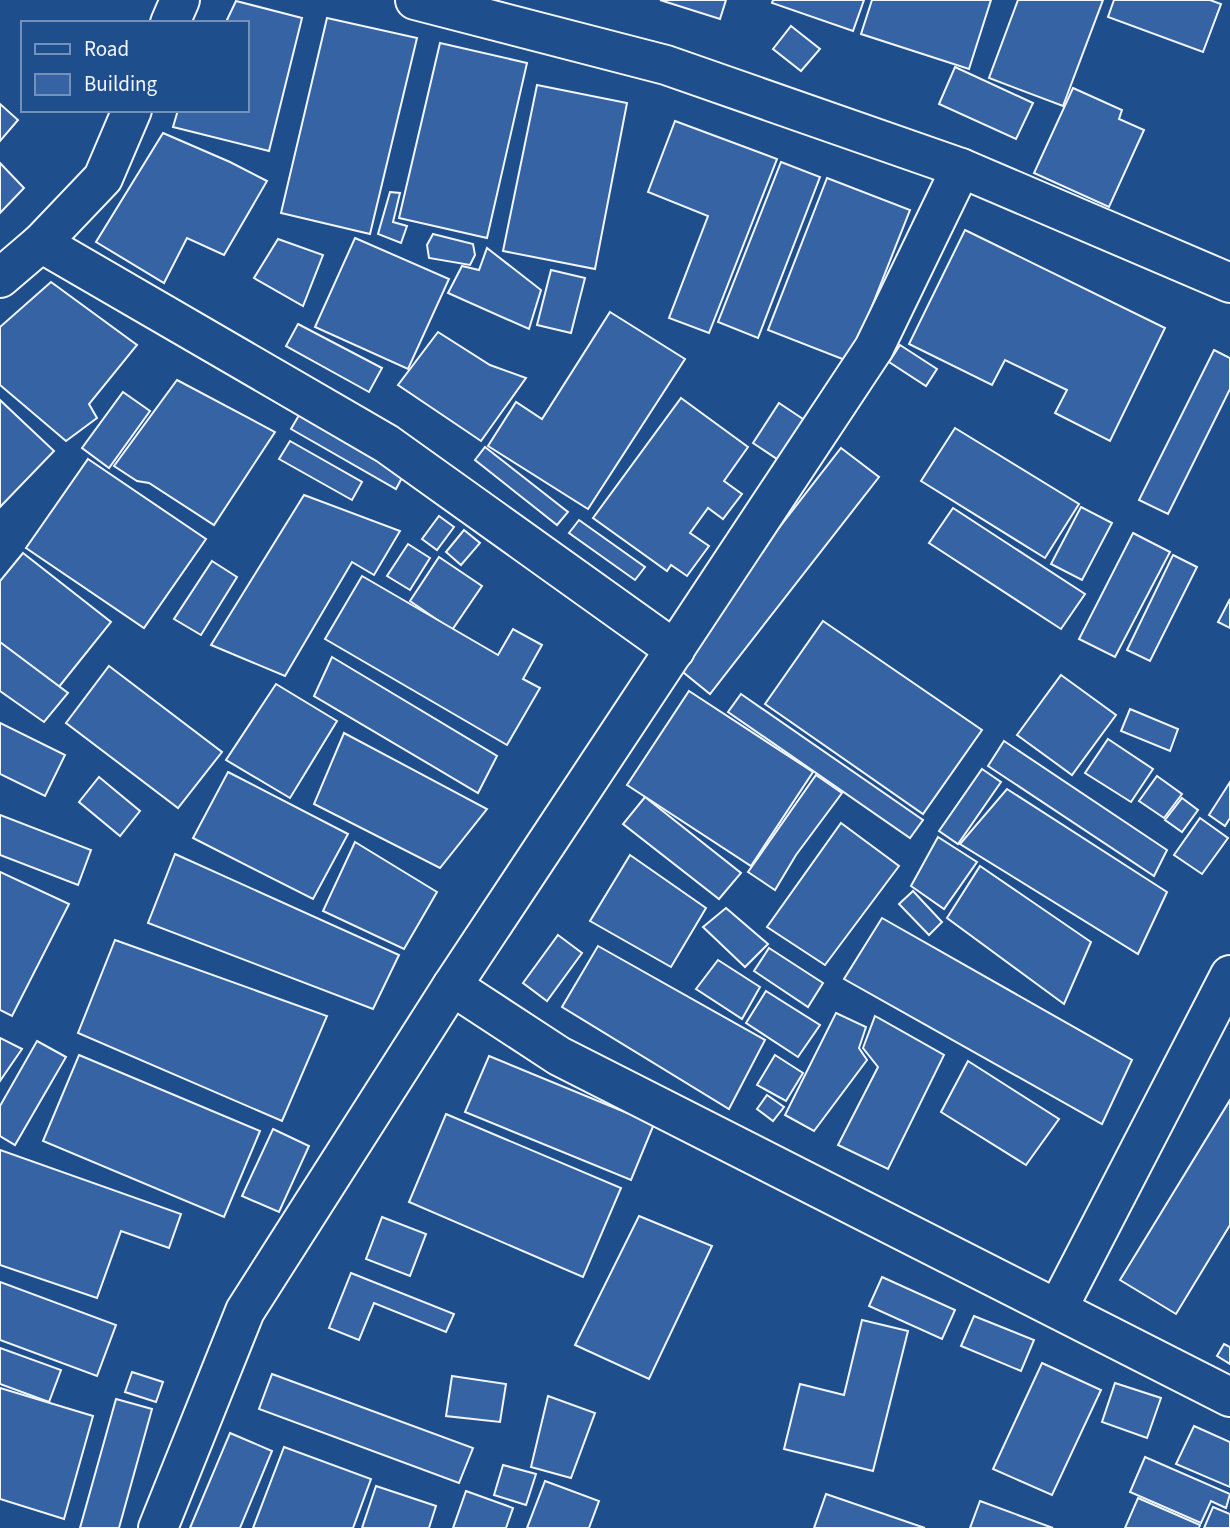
<svg xmlns="http://www.w3.org/2000/svg" width="1230" height="1528" font-family="'Source Sans 3',sans-serif">
<rect width="100%" height="100%" fill="#1f4e8c"/>
<g fill="#3563a3" stroke="#f2f6ff" stroke-width="2">
<polygon points="660,0 726,0 720,19"/>
<polygon points="773,0 864,0 853,31 772,3"/>
<polygon points="872,0 991,0 969,69 861,34"/>
<polygon points="1018,0 1103,0 1063,106 989,78"/>
<polygon points="1114,0 1210,0 1221,4 1203,52 1108,17"/>
<polygon points="236,1 302,18 269,151 173,127 178,110 247,110 247,23 205,23 226,22"/>
<polygon points="327,18 417,38 370,234 281,213"/>
<polygon points="791,26 820,49 801,71 773,49"/>
<polygon points="440,43 527,63 487,238 399,218"/>
<polygon points="955,67 1033,103 1016,139 939,104"/>
<polygon points="537,85 627,103 595,269 503,251"/>
<polygon points="1073,88 1122,110 1119,119 1144,130 1109,207 1034,173"/>
<polygon points="0,104 18,120 0,141"/>
<polygon points="675,121 777,159 709,333 669,318 708,216 648,192"/>
<polygon points="163,133 230,162 267,181 224,255 187,238 164,283 96,242"/>
<polygon points="781,162 820,177 758,338 718,322"/>
<polygon points="0,163 24,188 0,213"/>
<polygon points="827,178 910,210 850,362 768,330"/>
<polygon points="390,192 400,193 393,222 407,226 401,243 378,234"/>
<polygon points="965,230 1165,328 1110,441 1055,413 1067,390 1005,360 992,385 909,344"/>
<polygon points="433,234 473,244 475,255 470,265 429,258 427,245"/>
<polygon points="355,238 449,279 408,369 315,327"/>
<polygon points="278,239 323,255 303,306 254,278"/>
<polygon points="487,248 541,290 529,329 448,293 462,266 479,270"/>
<polygon points="551,270 585,278 571,333 537,325"/>
<polygon points="51,282 137,345 89,404 97,418 66,441 0,385 0,327"/>
<polygon points="610,312 685,359 588,509 488,446 516,402 542,419"/>
<polygon points="298,324 382,368 369,392 286,346"/>
<polygon points="438,332 490,365 526,378 481,441 398,385"/>
<polygon points="900,345 937,369 926,386 889,362"/>
<polygon points="1214,350 1230,358 1230,389 1168,514 1139,500"/>
<polygon points="177,380 275,432 214,525 149,483 137,481 114,466"/>
<polygon points="123,392 150,411 109,468 82,448"/>
<polygon points="681,398 748,447 724,481 742,494 723,519 708,508 690,533 709,546 687,576 671,565 667,571 593,518"/>
<polygon points="0,400 54,451 0,507"/>
<polygon points="779,403 815,427 789,467 753,443"/>
<polygon points="302,410 406,470 396,489 291,429"/>
<polygon points="955,428 1079,504 1045,558 921,481"/>
<polygon points="290,441 362,482 352,500 279,459"/>
<polygon points="485,447 568,512 557,525 475,460"/>
<polygon points="841,448 879,477 710,694 673,664"/>
<polygon points="88,459 206,539 144,628 26,548"/>
<polygon points="304,495 400,531 374,575 352,562 285,676 211,645"/>
<polygon points="1081,507 1112,523 1082,580 1051,564"/>
<polygon points="953,508 1085,594 1061,629 929,543"/>
<polygon points="439,516 454,527 437,550 422,539"/>
<polygon points="579,520 645,567 635,580 569,533"/>
<polygon points="464,530 480,543 461,565 446,552"/>
<polygon points="1133,533 1170,552 1115,657 1079,639"/>
<polygon points="408,544 430,558 410,590 387,576"/>
<polygon points="23,553 111,622 58,688 0,643 0,581"/>
<polygon points="1173,555 1197,567 1150,661 1127,650"/>
<polygon points="439,557 482,586 452,630 410,601"/>
<polygon points="212,561 237,577 201,635 174,619"/>
<polygon points="362,576 498,655 513,629 542,645 523,679 540,688 507,745 325,639"/>
<polygon points="1230,599 1230,628 1218,622"/>
<polygon points="823,621 982,730 923,814 765,704"/>
<polygon points="0,642 68,693 44,722 0,691"/>
<polygon points="332,657 497,756 478,793 314,696"/>
<polygon points="109,666 222,752 178,808 66,723"/>
<polygon points="1061,675 1116,715 1072,775 1017,735"/>
<polygon points="276,684 337,721 290,798 226,760"/>
<polygon points="689,691 813,772 751,866 627,785"/>
<polygon points="741,694 923,820 910,838 728,712"/>
<polygon points="1130,709 1178,729 1170,751 1121,731"/>
<polygon points="0,723 65,755 45,796 0,774"/>
<polygon points="344,733 487,809 440,868 314,804"/>
<polygon points="1108,739 1153,769 1131,802 1085,773"/>
<polygon points="1004,741 1167,850 1154,876 988,766"/>
<polygon points="982,769 1001,782 958,844 939,831"/>
<polygon points="228,772 348,834 313,899 193,838"/>
<polygon points="816,775 842,793 796,855 775,890 748,872"/>
<polygon points="1157,776 1182,794 1164,818 1139,801"/>
<polygon points="99,777 140,811 120,836 79,802"/>
<polygon points="1230,782 1230,818 1225,826 1209,815"/>
<polygon points="1007,789 1167,892 1138,954 960,844"/>
<polygon points="645,797 741,873 719,899 623,824"/>
<polygon points="1182,798 1198,810 1182,832 1165,820"/>
<polygon points="0,815 91,850 78,885 0,855"/>
<polygon points="1200,818 1228,838 1202,874 1174,855"/>
<polygon points="841,823 899,866 825,965 767,927"/>
<polygon points="938,837 977,862 944,909 911,886"/>
<polygon points="355,842 437,892 404,949 323,911"/>
<polygon points="175,854 399,955 373,1009 148,923"/>
<polygon points="630,855 706,908 671,967 590,921"/>
<polygon points="980,866 1091,942 1064,1004 947,918"/>
<polygon points="0,872 69,904 12,1016 0,1010"/>
<polygon points="913,891 942,922 929,935 899,904"/>
<polygon points="726,908 768,944 745,967 703,927"/>
<polygon points="882,918 1132,1060 1102,1124 844,979"/>
<polygon points="558,935 582,953 547,1001 523,983"/>
<polygon points="115,940 327,1016 282,1121 78,1033"/>
<polygon points="598,946 765,1040 729,1109 562,1007"/>
<polygon points="769,948 823,983 808,1007 754,971"/>
<polygon points="718,960 760,987 742,1019 696,989"/>
<polygon points="766,991 820,1025 798,1057 746,1023"/>
<polygon points="836,1013 866,1027 859,1048 867,1060 814,1131 785,1115"/>
<polygon points="875,1016 944,1055 888,1169 838,1145 878,1067 863,1048"/>
<polygon points="0,1038 22,1049 0,1081"/>
<polygon points="37,1041 66,1057 15,1145 0,1136 0,1106"/>
<polygon points="79,1055 260,1131 224,1217 43,1141"/>
<polygon points="775,1055 803,1073 786,1101 757,1085"/>
<polygon points="489,1056 654,1124 631,1180 465,1112"/>
<polygon points="968,1061 1059,1119 1026,1165 941,1112"/>
<polygon points="767,1095 784,1107 773,1121 757,1109"/>
<polygon points="1230,1100 1230,1225 1176,1314 1120,1280"/>
<polygon points="446,1114 621,1188 583,1277 409,1202"/>
<polygon points="273,1129 309,1146 279,1212 242,1196"/>
<polygon points="0,1150 181,1214 169,1248 121,1231 97,1298 0,1265"/>
<polygon points="639,1216 712,1246 649,1379 575,1345"/>
<polygon points="382,1217 426,1234 410,1276 366,1259"/>
<polygon points="351,1273 454,1314 446,1332 374,1303 359,1340 329,1328"/>
<polygon points="882,1277 955,1310 942,1339 869,1306"/>
<polygon points="0,1282 116,1325 97,1376 0,1340"/>
<polygon points="974,1316 1034,1340 1021,1371 961,1346"/>
<polygon points="862,1320 908,1331 873,1471 784,1449 800,1384 844,1395"/>
<polygon points="1224,1344 1230,1347 1230,1364 1217,1356"/>
<polygon points="0,1348 61,1370 49,1402 0,1384"/>
<polygon points="1042,1363 1101,1390 1052,1495 993,1469"/>
<polygon points="132,1372 163,1382 156,1402 125,1392"/>
<polygon points="272,1374 473,1448 459,1483 259,1409"/>
<polygon points="452,1376 506,1384 500,1422 446,1416"/>
<polygon points="1115,1383 1161,1398 1147,1438 1102,1422"/>
<polygon points="0,1388 93,1416 64,1519 0,1499"/>
<polygon points="548,1396 595,1413 571,1478 531,1467"/>
<polygon points="116,1399 152,1409 119,1528 80,1528"/>
<polygon points="1194,1426 1230,1442 1230,1487 1176,1464"/>
<polygon points="230,1433 272,1451 240,1528 190,1528"/>
<polygon points="284,1447 371,1479 353,1528 253,1528"/>
<polygon points="1145,1457 1230,1494 1226,1508 1211,1501 1201,1523 1130,1492"/>
<polygon points="503,1465 536,1474 526,1505 494,1495"/>
<polygon points="545,1481 599,1501 589,1528 527,1528"/>
<polygon points="376,1486 436,1506 429,1528 362,1528"/>
<polygon points="466,1491 513,1508 506,1528 453,1528"/>
<polygon points="826,1494 925,1528 814,1528"/>
<polygon points="1138,1498 1200,1525 1199,1528 1125,1528"/>
<polygon points="980,1501 1053,1528 970,1528"/>
<polygon points="1213,1507 1230,1514 1230,1528 1204,1528"/>
</g>
<g fill="none" stroke-linecap="round" stroke-linejoin="round">
<g stroke="#f2f6ff" stroke-width="42">
<g id="minor">
<polyline points="415,0 666,65 961,168 1230,283"/>
<polyline points="170,23 180,0"/>
<polyline points="41,243 387,444 675,650"/>
<polyline points="0,278 41,243 103,178 132,110"/>
<polyline points="452,986 559,1056 1230,1397"/>
<polyline points="1058,1308 1230,975"/>
<polyline points="158,1528 245,1311 452,986 874,348 961,168"/>
</g>
</g>
<use href="#minor" stroke="#1f4e8c" stroke-width="38"/>
</g>
<rect x="21" y="21" width="228" height="91" fill="#1f4e8c" stroke="#7391ba" stroke-width="2"/>
<rect x="35" y="44" width="35" height="10" fill="#1f4e8c" stroke="#7391ba" stroke-width="2"/>
<text x="84" y="56" font-size="21" fill="#f2f6ff">Road</text>
<rect x="35" y="74" width="35" height="21" fill="#3563a3" stroke="#7391ba" stroke-width="2"/>
<text x="84" y="91" font-size="21" fill="#f2f6ff">Building</text>
</svg>
